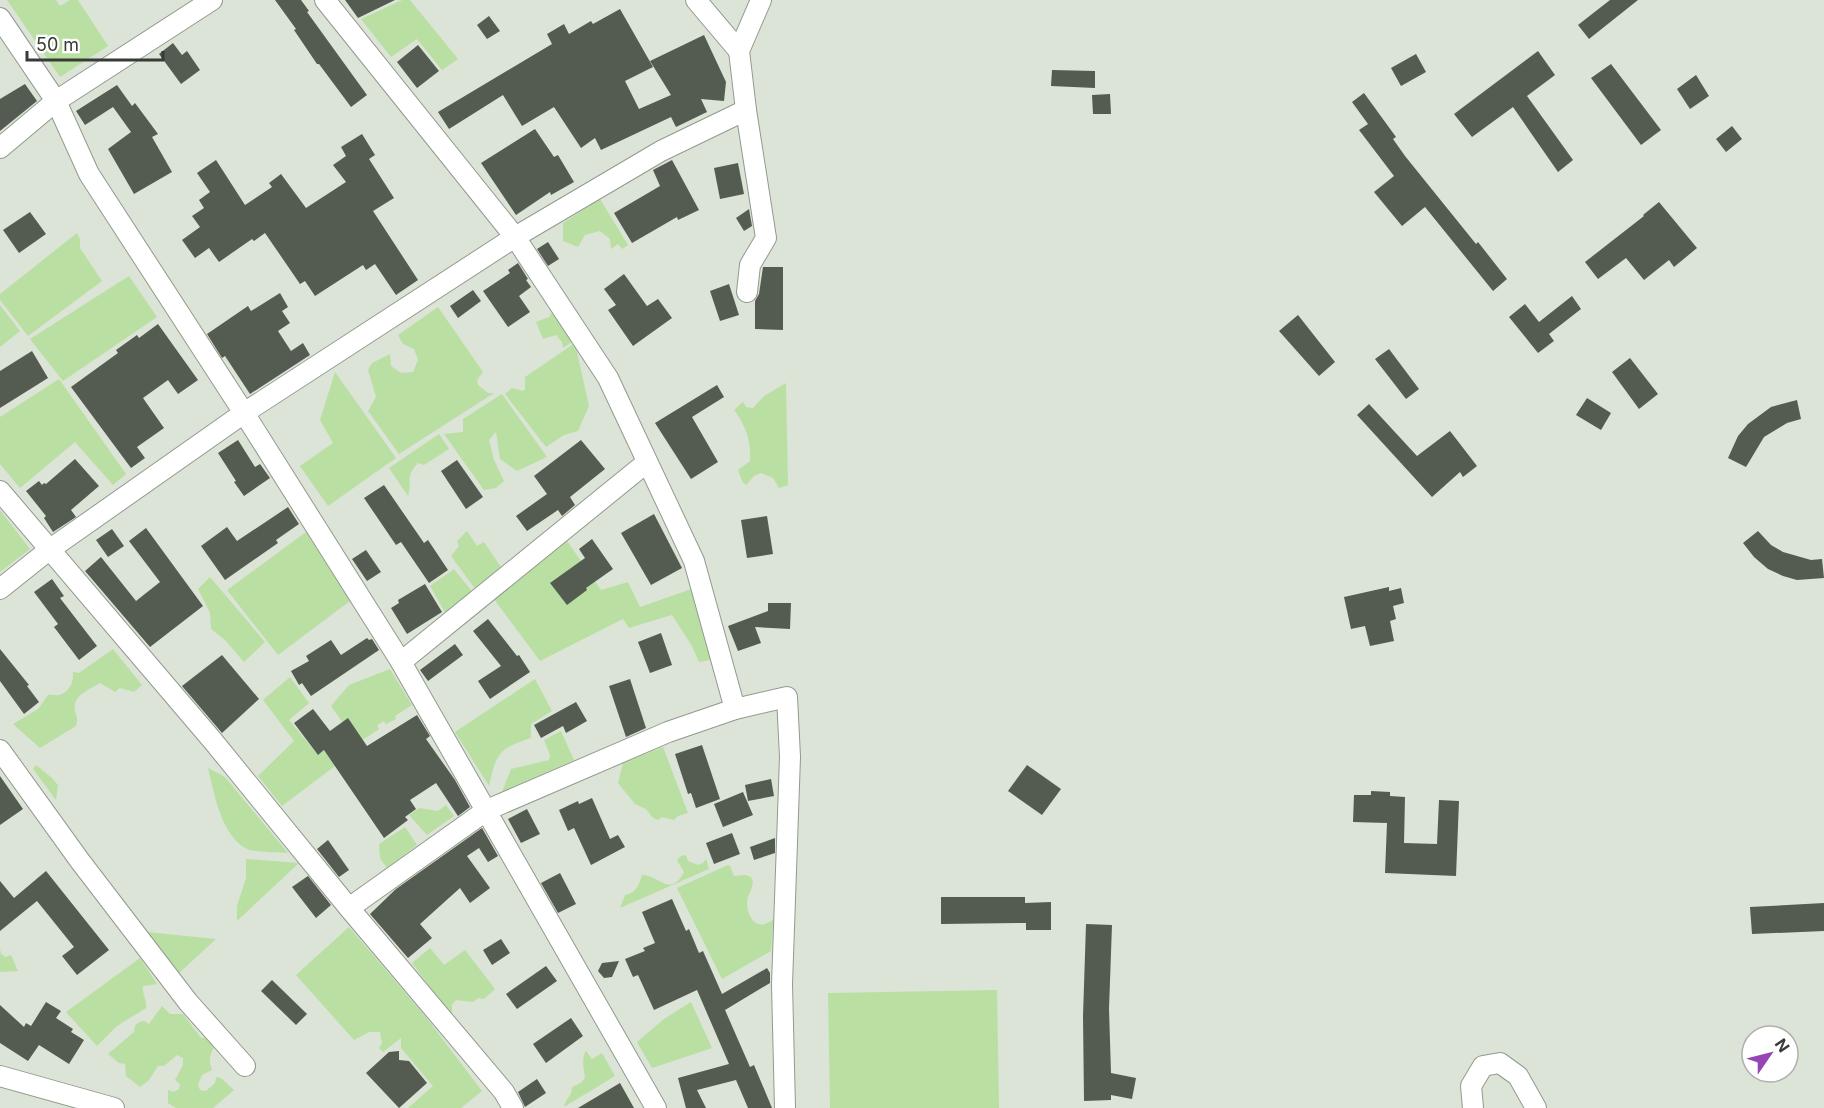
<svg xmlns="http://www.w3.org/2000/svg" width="1824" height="1108" font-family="Inter,sans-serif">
<rect width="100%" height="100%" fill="#dbe4d7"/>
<g fill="#b9e0a2" fill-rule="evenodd">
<polygon points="7,0 56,0 60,6 70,0 78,0 108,46 60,77"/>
<polygon points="402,0 410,0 458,59 442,70 417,39 391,57 361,19"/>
<polygon points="600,199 628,245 622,249 618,244 611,249 610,239 600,231 585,235 578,247 563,241 563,223"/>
<polygon points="77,233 80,239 80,248 102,281 28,336 0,300 0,294"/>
<polygon points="129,276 157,317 63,381 30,339"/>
<polygon points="0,305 20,331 0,347"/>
<polygon points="438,307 483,372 477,380 478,385 488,393 494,393 399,454 368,411 376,397 368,370 372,363 390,354 391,366 401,373 413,372 418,360 414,349 403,344 398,335"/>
<polygon points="552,312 572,342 563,348 562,342 556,335 543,339 536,322 549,317"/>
<polygon points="575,343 589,406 578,431 564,435 546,447 505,394 512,388 523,391 525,389 525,377"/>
<polygon points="335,372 396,458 328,506 300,466 333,443 320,420"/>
<polygon points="59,379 126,474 113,485 75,442 20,488 0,464 0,417"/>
<path d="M786,383l2,102 -9,3 -6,-10 -12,-5 -7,3 -8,9 -4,-4 -4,-11 12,-9c1,-21 -4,-35 -16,-51l9,-8 3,5 7,1 11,-12z"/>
<polygon points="502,394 547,457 517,471 500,459 496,432 489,440 494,460 504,481 496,488 484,490 444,434 463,432 463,419"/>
<path d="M439,434l10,15 -25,16 -6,-2c-14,14 -5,20 -10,33l-19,-28z"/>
<polygon points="0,510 30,549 0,572"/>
<polygon points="467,531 477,546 484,542 503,570 476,590 451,556 459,546 457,541"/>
<polygon points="306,532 350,601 278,655 227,590"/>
<path d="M563,535l38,55 27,-8 12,25 57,-20 18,72 -16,3 -7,-16 -20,-31 -43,13 -6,-9 -83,42 -50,-67 32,-26 20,-6zM571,568l16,22 -36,-7z"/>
<polygon points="454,569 474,594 446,614 430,586"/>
<polygon points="210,577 265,642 244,662 225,640 211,629 210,613 198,589"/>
<path d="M113,649l29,36 -8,7 -14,-4 -5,4 -15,-9c-11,7 -28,12 -25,28 2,7 3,8 1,15l-36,22 -27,-24 25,-15 10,-14c4,-1 8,1 11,0 11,-3 15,-14 14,-23l6,1z"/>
<polygon points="390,669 412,705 395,716 396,719 386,724 384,721 377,725 379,729 361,741 355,740 331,706 349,685"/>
<polygon points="290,677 309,703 289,720 318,755 341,739 334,728 337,726 355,751 282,806 258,776 294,741 263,700"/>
<path d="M535,679l17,32 -21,13v14c-33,11 -34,14 -42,48l-34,-54z"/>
<polygon points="561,731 574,760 502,792 511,769 549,760 550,755 544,740"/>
<polygon points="663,747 688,813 678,816 674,820 662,817 658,820 653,818 646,809 635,804 618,783 623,763"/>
<polygon points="36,765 52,778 58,785 56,800 33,769"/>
<path d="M208,768l17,9 63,76c-10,-1 -35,0 -43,-5 -24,-14 -31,-55 -37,-80z"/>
<polygon points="446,805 454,816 427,835 409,815 419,808 438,811"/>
<polygon points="405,827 417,845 387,868 380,858 379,844"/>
<path d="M686,855l2,6 10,4 5,-2 3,-4 3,10 -89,39 5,-13c11,-2 14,-10 17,-20 16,-1 28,24 42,-3l-7,-12 4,-4z"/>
<polygon points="246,859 299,863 237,921 237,906 246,878"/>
<path d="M728,865l2,1 4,10 12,-1 5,2 2,5c-1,6 -3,10 -5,15 -3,8 1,24 10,27 6,2 11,-2 15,-4v4l-2,27 -49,28 -45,-91z"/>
<polygon points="349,927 425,1016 482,1091 461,1108 408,1108 433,1086 401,1048 401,1038 383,1052 379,1048 382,1043 380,1032 369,1032 354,1040 296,975"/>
<polygon points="147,932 216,939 177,975"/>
<polygon points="0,948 1,954 6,957 11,955 18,971 0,972"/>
<polygon points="430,948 444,965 465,950 495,989 484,999 478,998 473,1002 456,1000 452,1004 452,1017 412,963"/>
<path d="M140,958l17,26 -14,2c-1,8 4,14 3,22l-29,18 -20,20 -31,-34z"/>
<polygon points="997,990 999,1108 830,1108 828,993"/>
<polygon points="691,1002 712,1048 652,1068 637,1042 664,1019"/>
<path d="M162,1006l8,8h13l18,24 7,-1 9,7c-7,7 -9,17 -5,26l-10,5 -4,10 2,5 6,1 9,-8 1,-6 5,1 13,12 -21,18h-37l-8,-5v-13l6,2 5,-3 1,-5 -5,-4 8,-15v-7l-6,-3 -13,11h-6l-9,14 -9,7 -14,-11 -1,-12 -6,-1 -11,-9 26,-22 1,-6 4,-4 5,-1 5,3z"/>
<path d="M586,1051l6,8 10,-6 13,23 -51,31c1,-8 8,-10 8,-20l10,-5 3,-5c-1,-8 -4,-19 1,-26z"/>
</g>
<g fill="#545b50">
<polygon points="275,0 301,0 309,11 307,12 367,95 351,107 319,64 317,64 294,30 296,29"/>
<polygon points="345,0 395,0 358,18"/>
<polygon points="1610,0 1638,0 1589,39 1578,25"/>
<polygon points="620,9 653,67 625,81 639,109 671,95 650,61 704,35 726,82 724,101 701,99 707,112 676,127 671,117 601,150 595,138 581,148 554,107 522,126 503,95 449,129 438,112 552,44 547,34 564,24 569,34 591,21 593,24"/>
<polygon points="489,16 500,31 487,39 477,25"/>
<polygon points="173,43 182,55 187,51 200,70 181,84 159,54"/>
<polygon points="418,45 439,71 417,88 397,62"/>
<polygon points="1538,51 1555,75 1527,96 1573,160 1558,172 1513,107 1472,137 1454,114"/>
<polygon points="1416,54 1426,72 1401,86 1391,68"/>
<polygon points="1611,64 1661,130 1641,145 1591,78"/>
<polygon points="1052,70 1095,71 1095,88 1051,86"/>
<polygon points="1696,75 1709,96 1690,109 1677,89"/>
<polygon points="25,84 37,101 0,131 0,99"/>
<polygon points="117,85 132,106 135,103 158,134 152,137 172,172 134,194 108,149 131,132 113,107 85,125 76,111"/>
<polygon points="1364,93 1396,137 1393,139 1405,156 1476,244 1478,242 1507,279 1493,291 1425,207 1402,226 1374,192 1394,176 1359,130 1368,124 1352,102"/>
<polygon points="1110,94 1111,114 1093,114 1092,95"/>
<polygon points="1732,126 1742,139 1726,152 1716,139"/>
<polygon points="535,129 554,157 558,155 574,182 551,195 550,192 516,215 481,163"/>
<polygon points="362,134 375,155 369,159 394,198 373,211 418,280 396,295 375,264 366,270 363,265 315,296 305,281 300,284 265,233 254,241 252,239 219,262 209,248 195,258 182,240 200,227 192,216 204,208 199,200 210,192 197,173 216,160 245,205 272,187 269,183 281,174 306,208 346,182 333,165 346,156 341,147"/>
<polygon points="672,160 699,210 678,220 677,217 632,243 614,213 660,186 653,170"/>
<polygon points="738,163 744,194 720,199 714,168"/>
<polygon points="1659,202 1697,248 1674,267 1669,260 1644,280 1626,258 1598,279 1585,262 1644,216 1643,215"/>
<polygon points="749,209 752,226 744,231 736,218"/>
<polygon points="30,212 46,234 19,253 3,230"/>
<polygon points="548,242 559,259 548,266 537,249"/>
<polygon points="518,263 528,279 526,280 531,287 519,296 530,312 508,327 483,291 510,273 508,270"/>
<polygon points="763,267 783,267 783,330 755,329 755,301 759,294"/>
<polygon points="624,274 647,306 658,299 672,318 633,346 608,310 616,305 604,289"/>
<polygon points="729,284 739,315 720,321 710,291"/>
<polygon points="473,290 481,301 458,318 450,306"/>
<polygon points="280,293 288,307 282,311 290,323 278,331 291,351 303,343 310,355 250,394 225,356 222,358 207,334 248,306 251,311"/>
<polygon points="1572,296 1581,309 1549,334 1554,341 1538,353 1509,317 1525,304 1539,322"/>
<polygon points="1298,315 1335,362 1319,376 1279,331"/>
<polygon points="158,324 198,380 178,394 168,380 143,398 164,428 137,447 145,458 131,468 71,387 118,353 116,350 137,335 139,338"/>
<polygon points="1389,349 1419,389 1406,399 1375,359"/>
<polygon points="32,351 48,378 0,408 0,371"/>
<polygon points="1630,358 1658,394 1639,409 1612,372"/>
<polygon points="717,385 724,397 692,417 718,462 691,479 655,423"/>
<polygon points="1587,398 1611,413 1601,430 1576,415"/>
<polygon points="1797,400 1801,419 1787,423 1764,437 1746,467 1728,458 1738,436 1748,424 1771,407"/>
<polygon points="1369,404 1417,456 1450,431 1477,466 1463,477 1460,472 1432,497 1357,415"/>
<polygon points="238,440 255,467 260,464 270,478 244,496 234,482 236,481 218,453"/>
<polygon points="581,440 605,469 570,497 575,505 562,516 558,510 527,531 516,516 547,494 534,476"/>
<polygon points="75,459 99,486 71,510 76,517 53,532 44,518 46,516 26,491 39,481 42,485 44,483 46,484"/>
<polygon points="457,460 483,497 466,509 441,471"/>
<polygon points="384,485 424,543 428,540 448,570 429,583 401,542 396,545 364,498"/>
<polygon points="288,507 299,524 276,540 278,543 225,580 201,546 227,527 237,541"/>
<polygon points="654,514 682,568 651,585 621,533"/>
<polygon points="767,516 773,554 747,558 741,520"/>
<polygon points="146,528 203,606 150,647 85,571 101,557 136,601 160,582 129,541"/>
<polygon points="112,529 124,546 108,557 96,540"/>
<polygon points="1758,531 1771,545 1783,552 1811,560 1822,559 1824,578 1797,580 1783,576 1768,569 1754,557 1743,543"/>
<polygon points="592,539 613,569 586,588 587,590 567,605 550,583 585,558 579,549"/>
<polygon points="366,550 381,572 367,581 352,559"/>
<polygon points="52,579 64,596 60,598 97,646 79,660 54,627 58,624 34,592"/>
<polygon points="425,584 442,612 407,634 391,608 399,603 398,600"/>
<polygon points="1389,587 1389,591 1401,588 1404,603 1393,606 1396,619 1390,621 1394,641 1370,646 1365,626 1351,629 1344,597"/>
<polygon points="768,603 791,603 790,629 755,627 761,643 738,651 728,626 768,611"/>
<polygon points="488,619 517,656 519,655 530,672 490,699 478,681 501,666 473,631"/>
<polygon points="661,633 672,665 650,673 638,642"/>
<polygon points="367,638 369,640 372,639 379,650 311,696 302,683 299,685 291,671 309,661 306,656 331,640 341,655"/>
<polygon points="455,644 463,655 428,681 420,670"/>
<polygon points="0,649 29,685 27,686 39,702 24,714 0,681"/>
<polygon points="222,655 259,699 222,733 182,686"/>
<polygon points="630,679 646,728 626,737 609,686"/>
<polygon points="576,702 587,721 566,733 563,726 541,738 534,725"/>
<polygon points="313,709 330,731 348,718 367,746 417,715 430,736 426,739 455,780 470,807 458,816 436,783 410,800 416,809 405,817 408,820 384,838 324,750 318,755 294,723"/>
<polygon points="702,745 720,799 696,808 691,793 688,794 675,754"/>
<polygon points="1027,765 1061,789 1042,815 1008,791"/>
<polygon points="0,776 23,809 0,825"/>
<polygon points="771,779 774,796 748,801 745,785"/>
<polygon points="1371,791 1390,792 1390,796 1405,797 1404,843 1437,844 1439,800 1459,801 1456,876 1385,873 1387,823 1353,822 1354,795 1371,795"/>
<polygon points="743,792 753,815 723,827 714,804"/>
<polygon points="592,798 610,839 618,835 625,847 591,865 574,828 568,831 559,810 578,801 579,804"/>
<polygon points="527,809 540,834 521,843 508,819"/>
<polygon points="482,828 498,856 488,862 479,848 467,856 490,888 470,903 460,888 420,924 432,938 408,958 370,914 396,889"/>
<polygon points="732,833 740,854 714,864 706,843"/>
<polygon points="775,838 775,853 754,860 750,847"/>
<polygon points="328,840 349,870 339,877 317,849"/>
<polygon points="46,871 109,950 77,975 62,956 74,947 37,901 0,931 0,881 14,898"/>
<polygon points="560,873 576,904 558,913 541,883"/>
<polygon points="308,876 331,905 316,918 292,887"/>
<polygon points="941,897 1025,897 1025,903 1051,902 1051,930 1026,930 1026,923 941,924"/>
<polygon points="672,899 686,931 689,929 699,953 703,951 722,994 767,968 770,973 770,983 725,1010 750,1067 754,1065 772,1108 748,1108 736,1080 697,1090 706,1108 686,1108 678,1078 729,1064 697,990 654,1010 638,975 633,977 625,959 645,951 643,948 655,943 642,912"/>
<polygon points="1824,903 1824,931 1752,934 1750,907"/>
<polygon points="1086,924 1112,925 1109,1009 1111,1073 1136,1078 1132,1099 1111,1095 1111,1100 1084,1101 1083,1016"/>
<polygon points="501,939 510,953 492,965 483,950"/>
<polygon points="619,961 612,977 604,978 598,971 602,963"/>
<polygon points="546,966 557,981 517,1009 506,994"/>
<polygon points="272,980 307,1014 296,1025 261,991"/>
<polygon points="46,1002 61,1011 56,1018 73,1029 71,1032 84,1040 69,1064 39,1045 28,1061 0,1043 0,1005 24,1027 26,1023 31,1026"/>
<polygon points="571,1018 583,1036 546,1063 533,1044"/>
<polygon points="399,1051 399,1060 409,1061 427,1083 399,1108 366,1073 389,1052"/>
<polygon points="537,1079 546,1093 525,1107 518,1092"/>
<polygon points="620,1083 634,1108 578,1108"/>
</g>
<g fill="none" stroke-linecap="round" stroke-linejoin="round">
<g stroke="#929a8e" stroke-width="22">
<g id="minor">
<polyline points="325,0 515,237 608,378 694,561 735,709"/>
<polyline points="696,0 739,51"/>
<polyline points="0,18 56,101 89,174 244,413 401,662 656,1108"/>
<polyline points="0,148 56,101 212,0"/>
<polyline points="747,292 750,265 766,238 746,110 739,51 761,0"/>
<polyline points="0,491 213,741 349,908 504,1092 513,1108"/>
<polyline points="0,589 49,550 244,413 515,237 661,151 746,110"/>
<polyline points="401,662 646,463"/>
<polyline points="0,750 80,861 188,1002 245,1066"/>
<polyline points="349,908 487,810 668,732 735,709 787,697 790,757 782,984 785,1108"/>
<polyline points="0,1076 114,1108"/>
<polyline points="1473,1108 1471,1086 1483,1066 1500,1063 1518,1076 1536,1108"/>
</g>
</g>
<use href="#minor" stroke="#fff" stroke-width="20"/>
</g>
<g transform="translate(1770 1054) rotate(55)"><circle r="28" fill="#ffffff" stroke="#afb0ae" stroke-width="1.5"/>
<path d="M0-4.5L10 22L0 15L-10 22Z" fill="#9645b5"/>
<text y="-9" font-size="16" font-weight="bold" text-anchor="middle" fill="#373a35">N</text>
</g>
<path d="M27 51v9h136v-9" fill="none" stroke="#373a35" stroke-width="3"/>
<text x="36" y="51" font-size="18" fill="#373a35" stroke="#ffffff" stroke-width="4.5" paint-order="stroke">50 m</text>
</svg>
